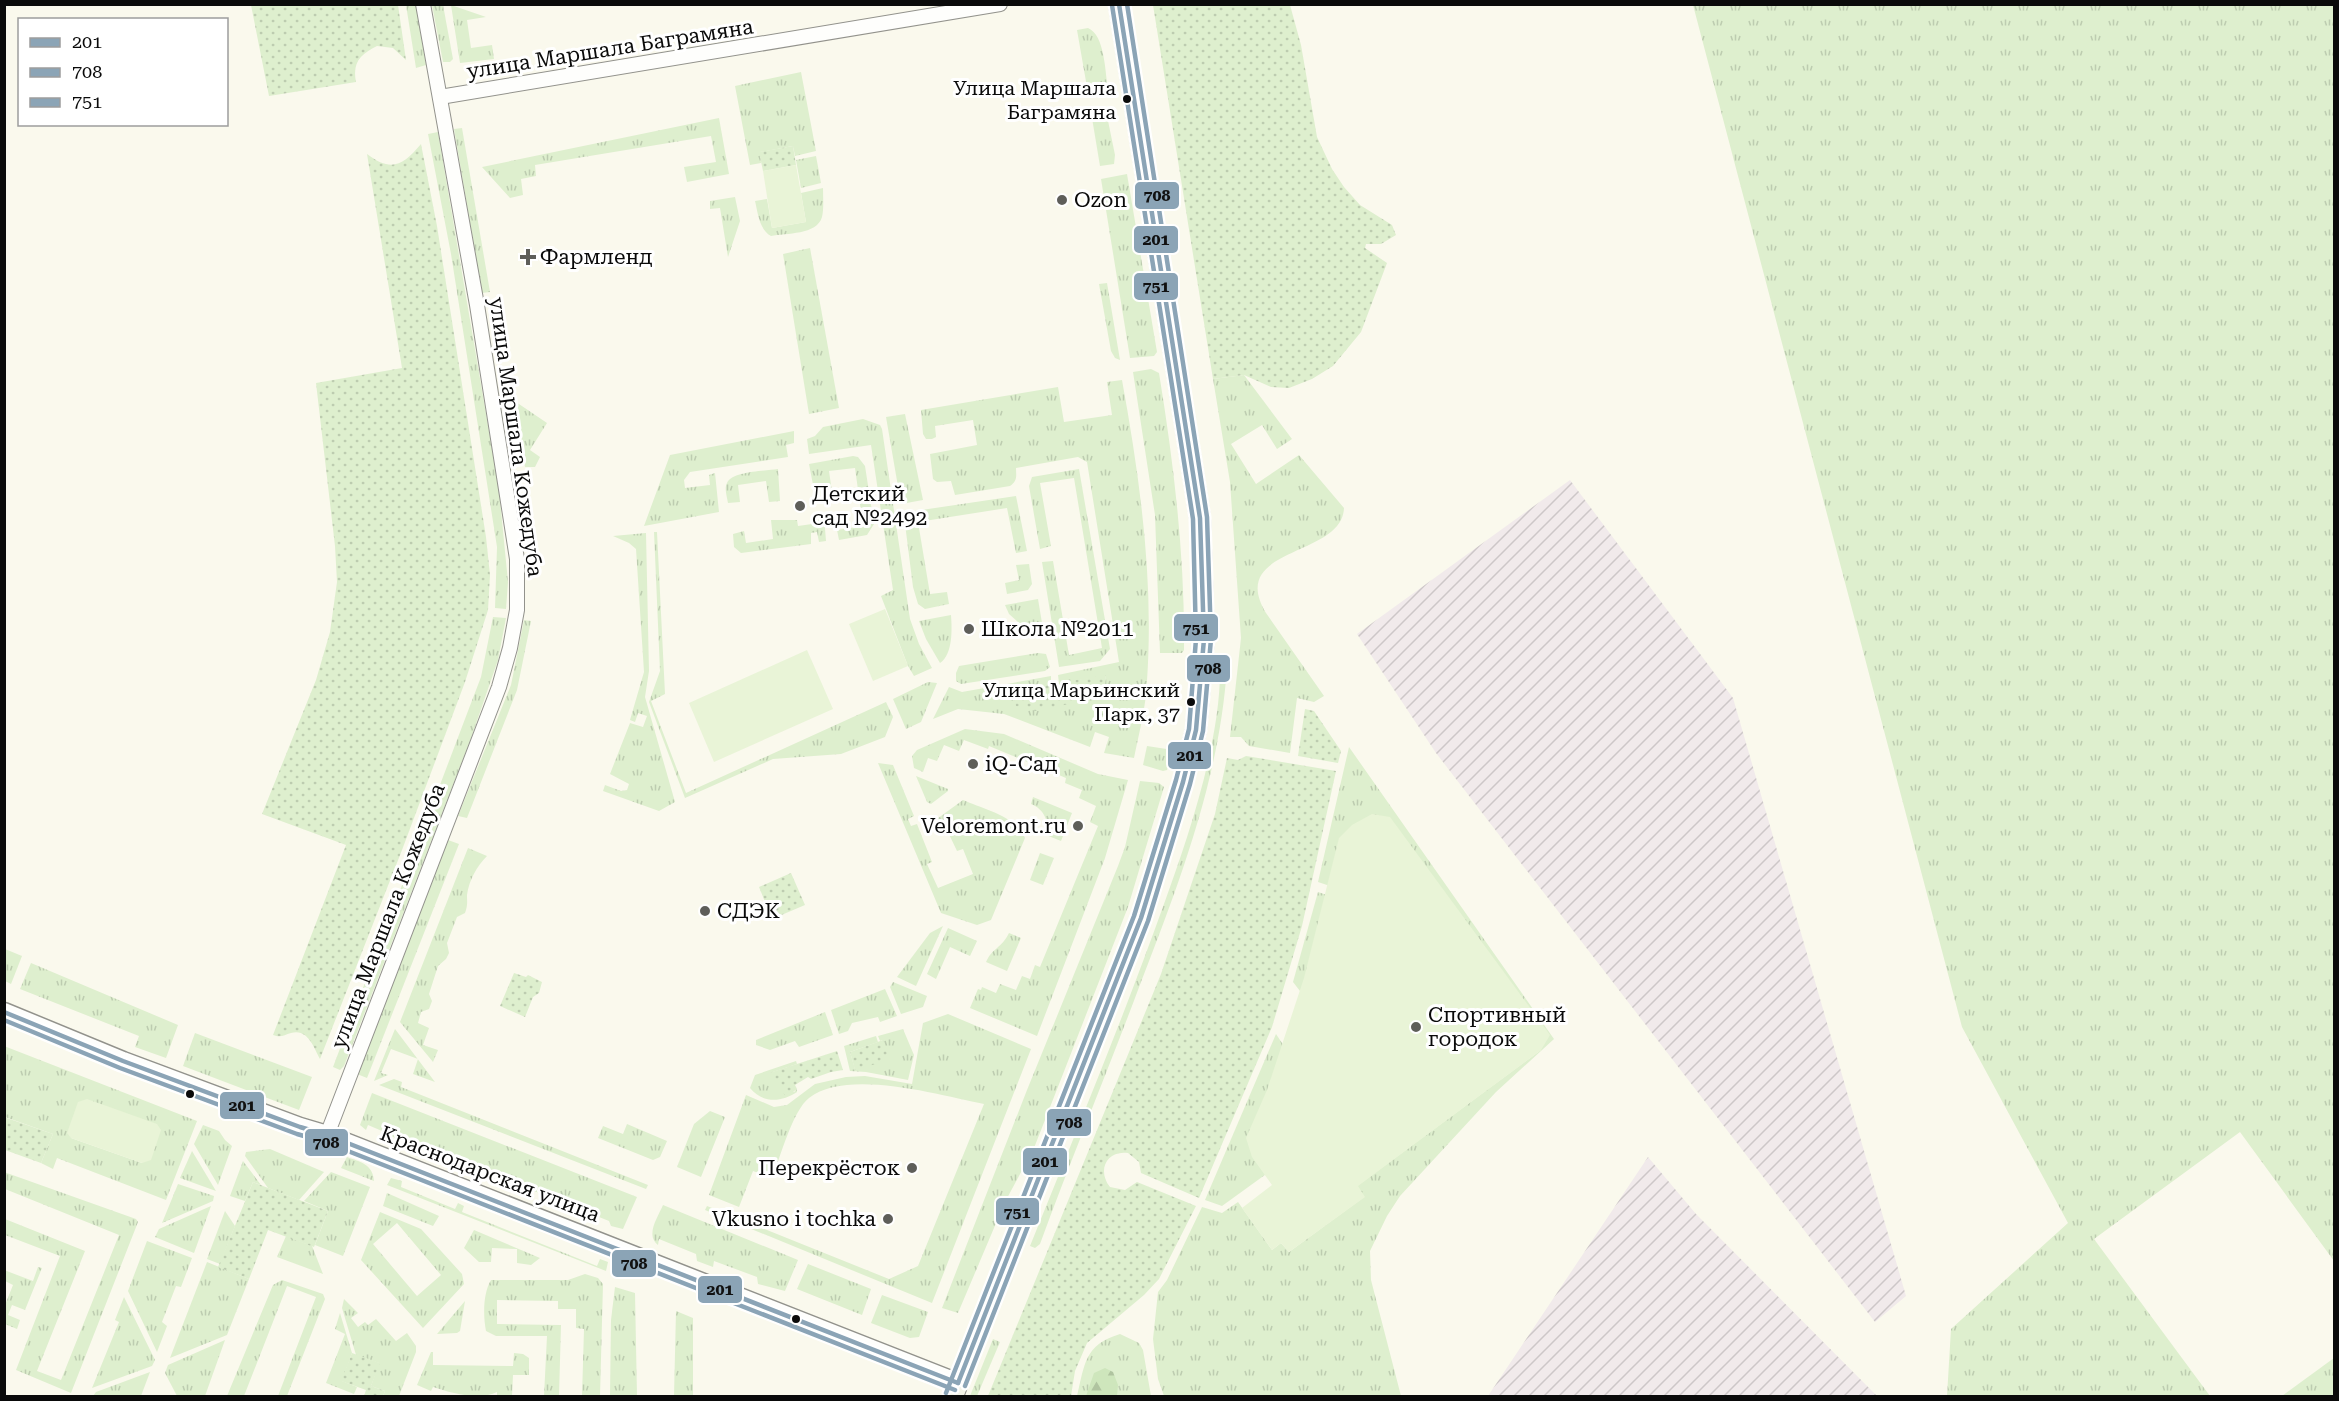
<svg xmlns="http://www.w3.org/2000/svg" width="2339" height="1401" font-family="'Roboto Serif',serif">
<defs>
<pattern id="industrial-furrows" width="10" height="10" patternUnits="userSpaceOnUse" patternTransform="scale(1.5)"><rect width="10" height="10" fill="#f1eaeb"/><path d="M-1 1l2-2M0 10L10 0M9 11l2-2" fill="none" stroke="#cdc7c8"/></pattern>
<pattern id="grass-tufts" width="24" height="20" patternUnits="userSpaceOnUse" patternTransform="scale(1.5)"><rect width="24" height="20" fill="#deefce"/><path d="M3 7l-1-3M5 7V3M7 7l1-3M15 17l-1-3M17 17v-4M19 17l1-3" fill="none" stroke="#bdccb0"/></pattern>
<pattern id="forest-firs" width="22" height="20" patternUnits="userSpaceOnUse" patternTransform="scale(1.5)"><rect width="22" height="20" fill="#cee6bc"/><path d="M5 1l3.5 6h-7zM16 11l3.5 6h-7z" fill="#b0c4a0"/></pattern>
<pattern id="park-dots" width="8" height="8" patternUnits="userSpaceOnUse" patternTransform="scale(1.5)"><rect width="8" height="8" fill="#deefce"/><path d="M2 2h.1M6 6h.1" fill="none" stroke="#bdccb0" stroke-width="1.8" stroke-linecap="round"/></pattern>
</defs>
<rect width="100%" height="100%" fill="#faf9ed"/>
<g fill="url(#industrial-furrows)">
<polygon points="1570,480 1733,698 1906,1296 1875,1322 1436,753 1357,634"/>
<polygon points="1648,1157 1696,1214 1877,1396 1488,1396"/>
</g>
<g fill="url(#grass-tufts)" fill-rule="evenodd">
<polygon points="406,5 416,5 426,65 416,68"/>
<polygon points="432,5 443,5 453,59 450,62 443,62"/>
<polygon points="451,5 486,17 467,20 471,48 492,45 494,59 460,63"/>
<polygon points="1693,5 2334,5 2334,1261 2240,1132 2094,1239 2210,1396 1947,1396 1951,1329 2068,1223 1962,1027"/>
<path d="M1088,28c17,7 17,44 20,61l-20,4 -11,-63z"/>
<polygon points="801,72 816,151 795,156 793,146 760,152 761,163 750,165 735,86"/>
<polygon points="1106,111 1115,155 1114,164 1100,166 1091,112"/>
<polygon points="719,118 729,174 687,182 684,167 716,162 711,136 535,165 536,176 521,179 523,195 510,198 482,167"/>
<polygon points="462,128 490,292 482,293 454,129"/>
<polygon points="438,132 499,490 508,582 506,609 495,608 497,547 451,254 428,134"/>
<polygon points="816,156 821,183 801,188 796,160"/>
<polygon points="1127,174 1157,352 1154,356 1130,358 1101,179"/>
<path d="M823,188c0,10 1,20 -1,29 -5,18 -36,16 -51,19 -12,-7 -13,-23 -16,-35l12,-2 5,29 34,-6 -5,-29z"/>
<polygon points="735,197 740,221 728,257 720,208 710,209 710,201"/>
<polygon points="810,248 839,408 809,414 783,254"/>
<polygon points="1107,283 1120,360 1115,358 1111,351 1099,284"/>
<path d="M1151,369l8,4c15,92 26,184 25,277l-2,3h-22l-5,-138 -22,-143z"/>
<path d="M1244,375l48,64 -15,10 -15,-24 -31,19 25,40 43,-29 45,53c-2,50 -118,38 -78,105l58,83 -10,6 -17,-4 -7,55 -41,-7 -8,-9h-11l11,-99 -11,-156 -17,-103z"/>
<path d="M1122,380c18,99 32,200 25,301 -1,26 -8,52 -13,77l-30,-5 5,-16 -14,-5 -5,15 -86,-33 -46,-5 -25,10 16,-32 13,5 89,-16v9l-39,6 80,8 12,-12 2,-11 -47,7 -1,-8 61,-13 -32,-200 -9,-5 -62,11c0,8 2,12 -6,18l-55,9 -4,-14 -14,1 -4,-3 -3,-25 47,-9 -4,-25 -38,6 1,11 -4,2h-6l-3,-5 -2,-24 137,-23 6,35 48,-7 -5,-33z"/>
<polygon points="516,402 547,423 530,450 540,457 535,467 525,467"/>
<polygon points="905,414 923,500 901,504 886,417"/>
<polygon points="863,419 880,425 882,429 910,619 919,644 932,668 914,676 908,666 881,596 893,590 871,445 809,454 807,439 815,436 823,427"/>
<polygon points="794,431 794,443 786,445 788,457 690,472 684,480 685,488 710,485 709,475 715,473 719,512 644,526 670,455"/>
<polygon points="853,456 858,457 865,466 874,524 867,535 839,540 837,530 863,526 855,468 829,471 832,492 821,494 820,490 814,490 809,464"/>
<path d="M778,469l2,32 -11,1 -3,-21 -28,4 2,17 -12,1c-1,-6 -4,-15 -1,-20 5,-12 39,-12 51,-14z"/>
<polygon points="1079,469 1110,649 1100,661 1059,667 1042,562 1053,561 1069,655 1102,648 1074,478 1040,483 1051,546 1040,549 1029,486 1032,477"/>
<polygon points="1016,496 1027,551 1016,553 1007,508 918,522 930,594 947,592 949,604 925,609 918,604 913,587 904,516 908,512"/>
<polygon points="824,516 826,541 819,542 817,532 811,533 811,544 741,553 734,547 733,534 744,531 746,543 773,539 771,520 797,520 798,526 812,524 812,518"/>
<polygon points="654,532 657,532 665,694 651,701 686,793 886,702 893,717 885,737 841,754 773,759 685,798 649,702 660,671"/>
<polygon points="646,533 649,671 645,697 675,802 659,811 603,791 605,785 621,791 627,790 629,784 610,774 630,723 643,727 647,716 638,713 635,722 630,720 644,672 636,549 629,543 613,536"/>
<polygon points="1029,564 1032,584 1028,590 1007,594 1005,583 1019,580 1016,565"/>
<polygon points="1038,599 1044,635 1041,638 1036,638 1009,614 1005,605"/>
<path d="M951,615c1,14 2,39 -11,48l-14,-24 -7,-18z"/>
<polygon points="493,617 506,618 498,660 470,741 344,1066 340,1070 333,1067 468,711 481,677"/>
<polygon points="524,620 531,621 517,690 467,818 458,816 511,685"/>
<polygon points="1038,653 1046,654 1050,667 1045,671 961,684 956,681 956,673 959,666"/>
<path d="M1227,666c-7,115 -51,225 -92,332 -31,82 -65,164 -95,246l-5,4 -5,-2c46,-114 93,-227 134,-342 25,-69 57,-164 56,-237z"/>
<polygon points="928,682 937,683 921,722 906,729 893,699"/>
<polygon points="965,729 1004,734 1098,774 1128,780 1105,858 1037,1036 970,1008 978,989 981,990 982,987 996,993 1000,984 1016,990 1022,976 1030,979 1035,965 1040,967 1098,826 1090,822 1096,806 1079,798 1082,790 1065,783 1066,778 989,746 988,749 964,740 959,751 944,745 937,761 928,758 923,772 914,768 912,756 917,750"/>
<polygon points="1147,746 1173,750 1167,770 1163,771 1143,765"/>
<polygon points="1349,747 1554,1039 1496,1092 1400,1196 1387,1216 1370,1251 1371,1280 1401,1396 1164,1396 1158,1379 1153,1339 1158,1292 1167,1280 1202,1207 1222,1213 1238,1202 1272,1250 1281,1243 1289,1252 1364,1197 1357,1186 1541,1050 1342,890 1318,882"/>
<path d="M878,763l15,2 21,51 -6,3 3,7 6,-2 15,38 -5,2 11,24 35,-14 -10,-25 -6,2 -11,-23 -12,4 -4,-8 33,-24c20,9 53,16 62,38l-34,82 -14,5 -36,-12z"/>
<polygon points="916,776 948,789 948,791 931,804 927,802"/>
<polygon points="1140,781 1159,783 1164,787 1128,907 1063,1074 1034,1148 1005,1202 958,1313 942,1308 1027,1090 1118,866 1125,847"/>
<path d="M1033,797l39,16 -11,28 -15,-6c4,-13 -2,-26 -15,-31z"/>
<polygon points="448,840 459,844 367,1078 357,1074"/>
<path d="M468,848l19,8c-10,10 -18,24 -20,39 0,7 1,10 -2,18l-8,4 -10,26 2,10 -3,6 -8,7 -9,28 3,7 -3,8 -8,3 -3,11 11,5 -6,17 15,5 -5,12 -33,-40z"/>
<polygon points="1040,853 1054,858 1043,885 1030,880"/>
<polygon points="1318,892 1339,899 1310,1004 1293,982"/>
<polygon points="943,926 916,986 897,977 930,933"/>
<polygon points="948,928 977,941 970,956 950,947 936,979 927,974"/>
<path d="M1009,933l12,5 -14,33 -21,-9c7,-15 15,-13 23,-29z"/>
<polygon points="5,949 22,956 11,984 5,981"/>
<polygon points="31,963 178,1025 166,1058 135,1047 139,1036 20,989"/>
<polygon points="893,982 927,996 923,1007 901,1014 890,987"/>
<polygon points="885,989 897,1016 880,1022 878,1017 852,1023 848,1031 839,1034 831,1010"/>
<polygon points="825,1012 833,1035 799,1047 795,1041 770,1050 756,1045 756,1040"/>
<path d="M948,1014l83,35 -99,254 -227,-93 2,-4 182,73 29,-13 66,-162c-45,-9 -137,-36 -175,-6 -16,12 -29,60 -37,80l-19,-7 -14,36 -30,-12 37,-100 28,12 13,-2 28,-21 31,-7 19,-1 47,8 11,-61z"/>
<polygon points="395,1029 435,1082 413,1074 418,1059 391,1049 381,1073 388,1075 374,1081"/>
<polygon points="903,1029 914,1055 908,1080 866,1072 850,1071 844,1046 876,1036 878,1042 850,1052 855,1069 883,1040 880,1041 878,1036"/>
<polygon points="195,1033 312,1077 299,1110 183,1066"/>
<polygon points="1276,1034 1294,1061 1269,1172 1222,1206 1205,1200"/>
<path d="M4,1046l193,75 -31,79 -109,-42 -4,11 -12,-6 12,-29 -48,-17zM160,1131l-18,32 -71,-25z"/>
<path d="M796,1061l1,3 -27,9 24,19 3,-3v3c-15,10 -34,12 -47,-4l5,-13z"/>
<polygon points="394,1079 402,1082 401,1087 648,1185 646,1189 379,1085"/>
<polygon points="372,1093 637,1197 623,1229 611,1226 609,1221 574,1207 573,1211 570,1210 569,1205 509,1181 509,1186 504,1184 503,1179 435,1151 434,1158 427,1156 427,1150 388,1135 388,1139 382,1137 382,1131 368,1125 366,1130 360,1125"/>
<polygon points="710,1111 725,1117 701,1177 677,1167 694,1124"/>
<polygon points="627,1124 667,1141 660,1157 653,1160 598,1138 603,1126 623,1134"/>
<polygon points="203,1125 219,1131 225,1140 232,1146 218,1185 194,1144"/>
<polygon points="270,1149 324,1172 299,1200 268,1188 245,1156 246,1152"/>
<polygon points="192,1151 216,1191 180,1178"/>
<path d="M347,1157c13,5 26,7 27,24l-33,-13z"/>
<polygon points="243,1161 261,1185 253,1182 245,1201 230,1196"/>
<polygon points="4,1172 136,1219 138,1222 71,1393 16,1370 60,1256 5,1235 5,1219 85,1251 37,1371 61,1380 119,1235 5,1189"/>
<polygon points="331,1172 370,1187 343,1256 315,1245 328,1211 304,1201"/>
<polygon points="391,1178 402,1181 401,1187 455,1209 458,1203 464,1206 462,1212 597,1266 600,1259 608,1262 606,1271 387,1185"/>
<polygon points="178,1184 214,1196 213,1201 162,1223"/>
<polygon points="387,1193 439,1216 433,1226 383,1206"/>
<path d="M663,1205l135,55 -13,31 -27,-7 -1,-7 -43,-16 -1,6 -16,-6 -1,-7 -37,-15 -1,6c-13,-10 0,-28 5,-40z"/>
<polygon points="211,1206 194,1253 155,1237 159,1229"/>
<polygon points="225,1211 235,1226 220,1264 207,1259"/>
<path d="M380,1212l41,17 41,45 2,10 -41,44 -62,-68zM397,1223l44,52 -24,21 -44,-52z"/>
<polygon points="474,1230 540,1258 531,1265 517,1263 517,1249 492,1248 491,1262 479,1262 464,1248"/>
<polygon points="286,1236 312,1246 323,1274 277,1257"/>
<polygon points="147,1241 192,1258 181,1287 176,1286 162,1322 167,1326 157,1352 128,1291"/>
<polygon points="207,1262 249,1279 227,1335 170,1358"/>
<polygon points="808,1264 871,1289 862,1315 797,1289"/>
<polygon points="38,1267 42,1268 25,1310 12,1305 8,1315 20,1320 17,1329 5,1324 5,1305 13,1285 5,1281 4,1270 33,1281"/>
<path d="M585,1274l13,4 5,6 -3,112h-18l2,-67 -8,-1v-19h-18v-8l-61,-1v24l64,1 -2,71h-15l3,-60h-51l-10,-5c-3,-15 -3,-38 5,-51h77z"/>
<polygon points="282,1280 323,1294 325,1299 287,1396 278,1396 316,1297 287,1286 244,1396 227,1396 273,1285"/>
<polygon points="615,1287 635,1293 637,1396 610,1396 611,1320"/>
<polygon points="882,1295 928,1312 919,1337 910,1338 871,1323"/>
<polygon points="124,1297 155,1360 152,1366 92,1388 119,1322 115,1320"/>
<polygon points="344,1299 358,1313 351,1318 358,1327 365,1322 368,1325 376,1319 396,1341 407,1333 416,1346 416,1352 399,1396 383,1396 385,1391 371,1386 379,1363 356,1355 342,1308"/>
<polygon points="465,1301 460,1331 457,1333 437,1334"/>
<polygon points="676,1311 693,1318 693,1396 674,1396"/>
<polygon points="340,1313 352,1353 342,1381 357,1387 354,1394 326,1383 345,1334 335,1329"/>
<path d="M1120,1334l19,9 4,7 8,46h-74c8,-32 7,-51 43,-62z"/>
<polygon points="993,1339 1000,1342 977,1396 970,1396"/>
<polygon points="225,1340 205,1396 177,1396 165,1373 168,1365"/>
<path d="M431,1352h2v13l80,1 1,-13 9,1 6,4v17h-16l-1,21h-15v-4c-17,9 -46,1 -64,-5l-2,4 -14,-6z"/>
<polygon points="2334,1358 2334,1396 2282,1396"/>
<polygon points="150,1372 141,1396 93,1396 96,1392"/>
</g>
<polygon fill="url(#forest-firs)" points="1105,1368 1113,1372 1118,1385 1117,1396 1086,1396 1094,1373"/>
<g fill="url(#park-dots)">
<path d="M251,5h147l8,55 -13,-12 -16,-2c-16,8 -25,16 -21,36l-87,14z"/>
<polygon points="1153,5 1290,5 1301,45 1317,137 1332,169 1344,187 1360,205 1392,225 1396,235 1381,244 1366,244 1365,248 1387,263 1361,332 1333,366 1312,379 1289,388 1271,387 1244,375 1213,379"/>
<path d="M421,144l16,82 49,311 4,38 -2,35 -23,72 -63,168 -82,209c-6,-11 -12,-31 -29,-26 -7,2 -10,5 -18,2l73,-190 -84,-31 54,-134 14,-48 7,-50 -2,-36 -19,-163 86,-15 -35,-214c25,19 36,11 54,-10z"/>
<polygon points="793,146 796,165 763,171 759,152"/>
<polygon points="1106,675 1105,687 1092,699 1036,711 1016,706 1012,691"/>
<polygon points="1305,709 1314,711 1341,751 1338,763 1298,756"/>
<path d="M1246,756l90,15 -34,155 -30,101 -73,171 -58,-25 -2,-11 -11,-9c-22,-3 -31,18 -18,34l15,3 12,-8 59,24 -37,73 -15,16 -57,48 -12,28 -4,25h-83l173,-422 54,-160 12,-56 11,2z"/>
<polygon points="791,873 805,905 772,919 759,887"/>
<polygon points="514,973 526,977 528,975 542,982 539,993 533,997 525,1017 500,1006"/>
<polygon points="883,1040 889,1060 855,1070 850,1052"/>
<polygon points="837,1051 843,1070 831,1072 811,1079 808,1077 795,1085 797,1089 786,1097 769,1073"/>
<polygon points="4,1117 53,1134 41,1163 5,1150"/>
<polygon points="253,1182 328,1211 314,1247 268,1230 249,1279 218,1267"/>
<polygon points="352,1353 380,1363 371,1386 385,1391 383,1396 364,1396 366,1390 341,1381"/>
</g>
<g fill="#e9f4d7">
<polygon points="796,165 806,222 772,228 763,171"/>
<polygon points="885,609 908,666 873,681 849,624"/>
<polygon points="807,650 833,709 714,762 689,703"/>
<polygon points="1372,814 1390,817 1550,1035 1541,1050 1358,1186 1365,1197 1289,1252 1281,1243 1272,1250 1242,1208 1272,1185 1252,1157 1246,1138 1267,1090 1304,978 1339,838 1352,825"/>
<polygon points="87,1099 157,1124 161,1130 151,1160 142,1163 71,1138 67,1133 78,1102"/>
</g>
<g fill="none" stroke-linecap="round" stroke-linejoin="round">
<g stroke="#92928c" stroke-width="16">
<g id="minor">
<polyline points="440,97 1000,4"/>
<polyline points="327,1135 499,687 510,648 517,610 517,559 477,305 423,4"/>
</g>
</g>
<g stroke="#92928c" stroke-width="21">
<polyline id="tertiary" points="4,1012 123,1061 300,1127 327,1135 958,1383"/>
</g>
<g stroke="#898883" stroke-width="22">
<polyline id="secondary" points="953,1396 1141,918 1183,782 1196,730 1204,639 1200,518 1119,4"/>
</g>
<use href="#minor" stroke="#fefefc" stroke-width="14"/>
<use href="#tertiary" stroke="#fefefc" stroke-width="18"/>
<use href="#secondary" stroke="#f4f4e7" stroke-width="20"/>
<g stroke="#fff" stroke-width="9">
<g id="bus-1">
<polyline points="4,1012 123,1061 300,1127 327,1135 958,1383"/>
<polyline points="958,1383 1141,918 1183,782 1196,730 1204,639 1200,518 1119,4"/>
</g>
</g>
<g stroke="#fff" stroke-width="9">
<g id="bus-2">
<polyline points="4,1020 120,1068 297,1134 325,1142 955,1390"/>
<polyline points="965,1386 1148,921 1190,784 1203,731 1211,639 1207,517 1127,4"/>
</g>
</g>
<g stroke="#fff" stroke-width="9">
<polyline id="bus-3" points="946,1393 1134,916 1176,780 1189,729 1196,639 1193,519 1112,5"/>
</g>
<use href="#bus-1" stroke="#8ba4b6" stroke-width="4.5"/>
<use href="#bus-2" stroke="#8ba4b6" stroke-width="4.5"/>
<use href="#bus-3" stroke="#8ba4b6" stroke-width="4.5"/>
</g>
<g fill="#0a0a0a" stroke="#fff" stroke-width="2">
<circle cx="1127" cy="99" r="5"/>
<circle cx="1191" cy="702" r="5"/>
<circle cx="190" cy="1094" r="5"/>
<circle cx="796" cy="1319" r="5"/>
</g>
<g fill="#5e5e59" stroke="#fff" stroke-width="2">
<circle cx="1062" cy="200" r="6"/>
<path d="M525 248h6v6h6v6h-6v6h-6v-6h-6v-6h6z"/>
<circle cx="800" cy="506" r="6"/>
<circle cx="969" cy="629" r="6"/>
<circle cx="973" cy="764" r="6"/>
<circle cx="1078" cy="826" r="6"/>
<circle cx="705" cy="911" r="6"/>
<circle cx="1416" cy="1027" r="6"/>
<circle cx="912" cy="1168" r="6"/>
<circle cx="888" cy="1219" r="6"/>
</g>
<g text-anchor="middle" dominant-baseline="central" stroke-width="6" stroke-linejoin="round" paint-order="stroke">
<g font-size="20" fill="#0a0a0a" stroke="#fff" text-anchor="end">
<text x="1116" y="88">Улица Маршала<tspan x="1116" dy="24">Баграмяна</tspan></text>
<text x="1180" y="690">Улица Марьинский<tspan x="1180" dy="24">Парк, 37</tspan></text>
</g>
<g font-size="21" fill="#0a0a0a" stroke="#fff">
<text transform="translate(610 49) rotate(-9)">улица Маршала Баграмяна</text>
<text transform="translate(516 437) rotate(82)">улица Маршала Кожедуба</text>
<text transform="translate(388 916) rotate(-69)">улица Маршала Кожедуба</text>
<text transform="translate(490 1174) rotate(21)">Краснодарская улица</text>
</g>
<g font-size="21" fill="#0a0a0a" stroke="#fff" text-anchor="start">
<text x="1074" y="200">Ozon</text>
<text x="540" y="257">Фармленд</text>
<text x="812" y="494">Детский<tspan x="812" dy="24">сад №2492</tspan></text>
<text x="981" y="629">Школа №2011</text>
<text x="985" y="764">iQ-Сад</text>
<text x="1066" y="826" text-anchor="end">Veloremont.ru</text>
<text x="717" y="911">СДЭК</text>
<text x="1428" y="1015">Спортивный<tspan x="1428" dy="24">городок</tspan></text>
<text x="900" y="1168" text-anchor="end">Перекрёсток</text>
<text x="876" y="1219" text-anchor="end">Vkusno i tochka</text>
</g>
</g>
<g stroke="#fff" stroke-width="2">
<rect x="1134" y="181" width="46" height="29" rx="6" fill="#8ba4b6"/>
<rect x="1133" y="225" width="46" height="29" rx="6" fill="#8ba4b6"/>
<rect x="1133" y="272" width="46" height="29" rx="6" fill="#8ba4b6"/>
<rect x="1173" y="613" width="46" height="29" rx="6" fill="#8ba4b6"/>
<rect x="1186" y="654" width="45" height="29" rx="6" fill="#8ba4b6"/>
<rect x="1167" y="741" width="45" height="29" rx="6" fill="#8ba4b6"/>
<rect x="219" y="1091" width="46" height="29" rx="6" fill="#8ba4b6"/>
<rect x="1046" y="1108" width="46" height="29" rx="6" fill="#8ba4b6"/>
<rect x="304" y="1128" width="45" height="29" rx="6" fill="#8ba4b6"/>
<rect x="1022" y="1147" width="46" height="29" rx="6" fill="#8ba4b6"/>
<rect x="995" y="1197" width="45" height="29" rx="6" fill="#8ba4b6"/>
<rect x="611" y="1249" width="46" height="29" rx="6" fill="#8ba4b6"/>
<rect x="697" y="1275" width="46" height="29" rx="6" fill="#8ba4b6"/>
</g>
<g font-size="16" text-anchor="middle" font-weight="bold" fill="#111">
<text x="1157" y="201">708</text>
<text x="1156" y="245">201</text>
<text x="1156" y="292">751</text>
<text x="1196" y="634">751</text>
<text x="1208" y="674">708</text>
<text x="1190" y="761">201</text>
<text x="242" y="1111">201</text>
<text x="1069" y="1128">708</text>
<text x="326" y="1148">708</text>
<text x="1045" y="1167">201</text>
<text x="1017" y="1218">751</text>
<text x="634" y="1269">708</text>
<text x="720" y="1295">201</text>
</g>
<rect width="2339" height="1401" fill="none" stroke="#0a0a0a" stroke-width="12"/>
<rect x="18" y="18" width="210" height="108" fill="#ffffff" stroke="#9d9d9d" stroke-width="1.5"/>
<rect x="30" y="38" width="30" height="9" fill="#8ba4b6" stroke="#9d9d9d" stroke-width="1.5"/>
<text x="72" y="48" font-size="18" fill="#0a0a0a">201</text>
<rect x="30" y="68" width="30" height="9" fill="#8ba4b6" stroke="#9d9d9d" stroke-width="1.5"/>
<text x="72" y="78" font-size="18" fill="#0a0a0a">708</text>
<rect x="30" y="98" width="30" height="9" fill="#8ba4b6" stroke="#9d9d9d" stroke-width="1.5"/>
<text x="72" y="108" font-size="18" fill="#0a0a0a">751</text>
</svg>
